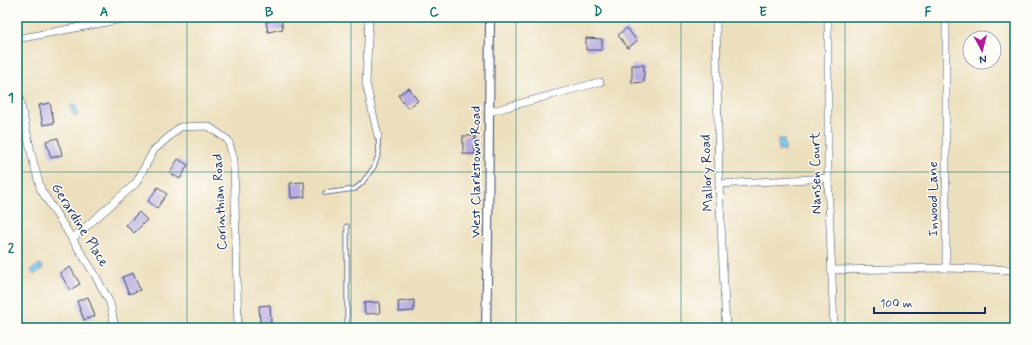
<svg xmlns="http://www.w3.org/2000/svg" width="1032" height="345" font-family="Mynerve,sans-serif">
<rect width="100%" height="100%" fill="#fdfcf7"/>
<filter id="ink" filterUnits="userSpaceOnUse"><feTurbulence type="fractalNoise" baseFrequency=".025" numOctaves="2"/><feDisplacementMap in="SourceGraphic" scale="8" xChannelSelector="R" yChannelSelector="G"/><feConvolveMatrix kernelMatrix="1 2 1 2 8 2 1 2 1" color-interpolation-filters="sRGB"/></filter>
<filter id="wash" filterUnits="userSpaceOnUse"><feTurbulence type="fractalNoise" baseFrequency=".012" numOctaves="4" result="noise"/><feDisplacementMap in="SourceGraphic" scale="16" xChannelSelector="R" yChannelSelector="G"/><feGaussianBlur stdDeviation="0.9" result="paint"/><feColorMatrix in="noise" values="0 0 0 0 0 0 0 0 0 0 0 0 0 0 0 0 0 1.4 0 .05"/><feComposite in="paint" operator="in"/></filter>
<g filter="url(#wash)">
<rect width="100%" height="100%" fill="#ecdfbd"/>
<g fill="#6ec1ea" stroke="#4478a4">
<polygon points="72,104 76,105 78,114 77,116 74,116 71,106"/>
<polygon points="778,139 784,139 785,151 779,151"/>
<polygon points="40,264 43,268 34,275 31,270"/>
</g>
<g id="blocks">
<g fill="#baace0">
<polygon points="281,19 283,29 268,32 266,22"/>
<polygon points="627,28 637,41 628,48 618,35"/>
<polygon points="586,38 602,39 602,50 586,50"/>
<polygon points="632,65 644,65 644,82 632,83"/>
<polygon points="409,88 418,101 407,108 398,95"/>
<polygon points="50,103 54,123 43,125 39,105"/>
<rect x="463" y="136" width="12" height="18"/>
<polygon points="58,138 62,155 51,158 46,141"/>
<polygon points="178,159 188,165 180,179 170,173"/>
<polygon points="304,182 305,197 291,198 290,183"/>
<polygon points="158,187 167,194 157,208 148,201"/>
<polygon points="139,212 147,220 134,233 126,225"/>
<polygon points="70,267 80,284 70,290 60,273"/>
<polygon points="133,273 140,290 129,294 122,277"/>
<polygon points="88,297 95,316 84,320 77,301"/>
<polygon points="414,300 414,311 399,312 398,302"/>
<polygon points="379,302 380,313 365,314 364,303"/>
<polygon points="270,305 271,322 260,323 259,306"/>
</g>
</g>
</g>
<g filter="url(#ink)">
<use href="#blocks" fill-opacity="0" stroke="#3a496c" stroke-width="1"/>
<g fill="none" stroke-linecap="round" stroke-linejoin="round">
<g stroke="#3a496c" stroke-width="5">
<g id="service">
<polyline points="325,193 355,189 362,183 374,167 379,153 378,136"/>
<polyline points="347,226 347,328"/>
</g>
</g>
<g stroke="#3a496c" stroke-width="8">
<g id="minor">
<polyline points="369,17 366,83 378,136"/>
<polyline points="716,17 719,184 726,328"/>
<polyline points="828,17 828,178 834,328"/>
<polyline points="17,39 133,17"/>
<polyline points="17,87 33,161 41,190 94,273 110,303 115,328"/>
<polyline points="489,112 600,82"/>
<polyline points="719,184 828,178"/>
<polyline points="72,239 136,183 154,150 180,127 208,126 228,140 234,160 238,328"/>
<polyline points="946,268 1015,270"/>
<polyline points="832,270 946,268 946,17"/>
<polyline points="458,328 486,326"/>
</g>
</g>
<g stroke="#3a496c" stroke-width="10">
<polyline id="tertiary" points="486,328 488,238 490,17"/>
</g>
<use href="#service" stroke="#fff" stroke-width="3.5"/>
<use href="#minor" stroke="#fff" stroke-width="7"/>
<use href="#tertiary" stroke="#fff" stroke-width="8"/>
</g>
</g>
<path fill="none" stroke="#0f766e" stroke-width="1" stroke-opacity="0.55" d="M187,17v311M351,17v311M516,17v311M681,17v311M845,17v311M17,172h998"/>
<g text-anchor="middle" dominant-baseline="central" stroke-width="3" stroke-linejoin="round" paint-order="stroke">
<g font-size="14" fill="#1b2f5e" stroke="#fdfcf7">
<text transform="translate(476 172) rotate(-90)">West Clarkstown Road</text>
<text transform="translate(707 173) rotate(-92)">Mallory Road</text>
<text transform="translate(816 173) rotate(-91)">Nansen Court</text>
<text transform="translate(933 199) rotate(-90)">Inwood Lane</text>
<text transform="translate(220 202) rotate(-93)">Corinthian Road</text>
<text transform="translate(80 225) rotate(58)">Gerardine Place</text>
</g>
</g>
<rect width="1032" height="345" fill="none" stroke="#fdfcf7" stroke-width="44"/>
<g transform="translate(982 50) rotate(173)"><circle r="19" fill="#fdfcf7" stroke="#a3aaba"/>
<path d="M0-3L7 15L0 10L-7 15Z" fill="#b5179e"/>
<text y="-6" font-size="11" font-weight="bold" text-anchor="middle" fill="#1b2f5e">N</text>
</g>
<path d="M874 307v6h111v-6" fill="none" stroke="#1b2f5e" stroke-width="2"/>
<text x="880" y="307" font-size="12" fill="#1b2f5e" stroke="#fdfcf7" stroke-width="3" paint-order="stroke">100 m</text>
<rect x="22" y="22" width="988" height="301" fill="none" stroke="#0f766e" stroke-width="1.5"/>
<g font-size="13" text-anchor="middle" font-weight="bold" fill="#0f766e">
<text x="104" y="16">A</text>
<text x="269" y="16">B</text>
<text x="434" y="16">C</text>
<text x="598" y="16">D</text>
<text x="763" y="16">E</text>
<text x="928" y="16">F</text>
<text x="11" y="102">1</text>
<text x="11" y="252">2</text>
</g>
</svg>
